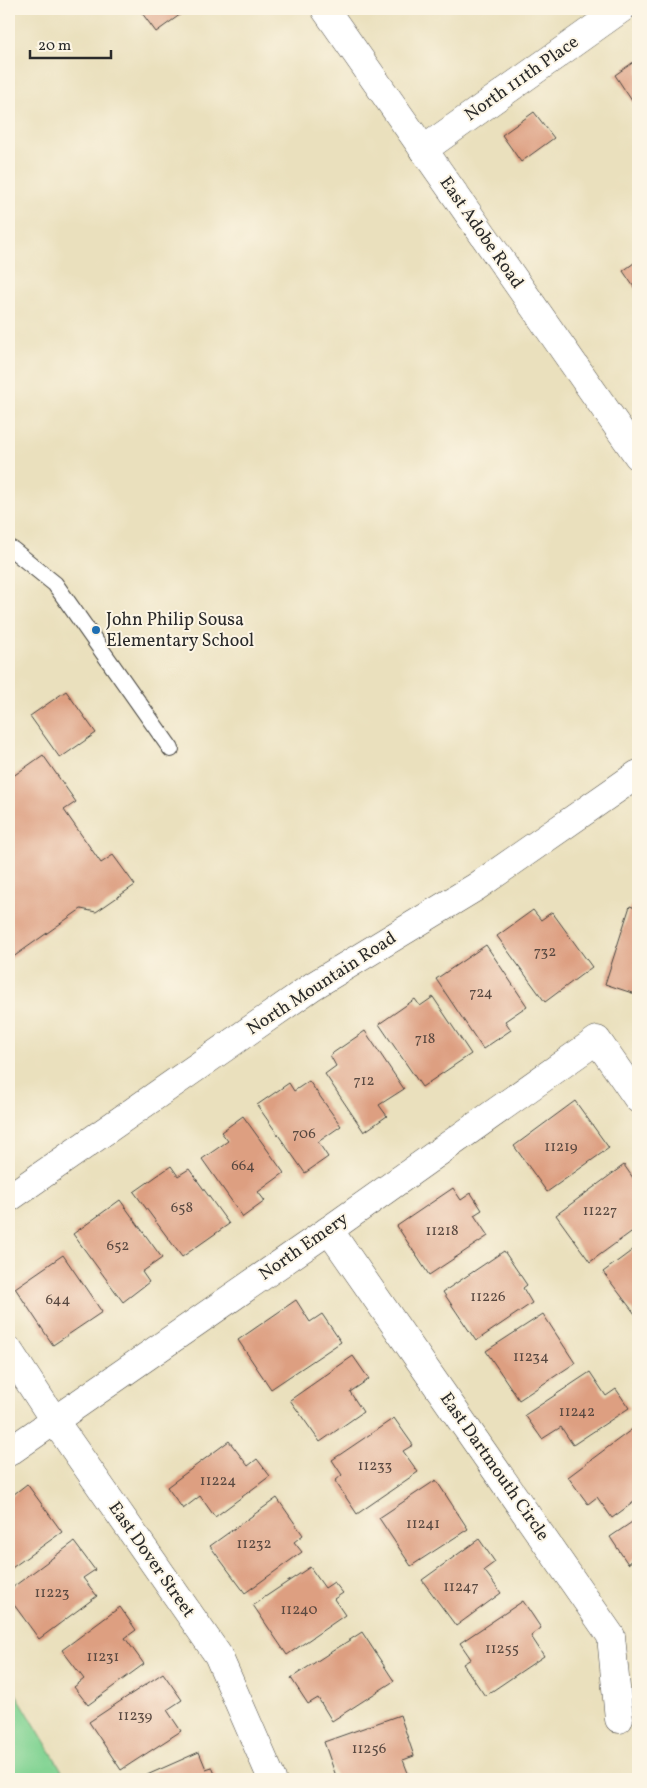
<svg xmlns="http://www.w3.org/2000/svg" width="647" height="1788" font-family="Vollkorn,serif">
<rect width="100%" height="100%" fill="#fcf5e5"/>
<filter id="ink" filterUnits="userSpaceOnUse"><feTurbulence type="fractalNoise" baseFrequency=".02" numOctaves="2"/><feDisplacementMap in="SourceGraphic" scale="10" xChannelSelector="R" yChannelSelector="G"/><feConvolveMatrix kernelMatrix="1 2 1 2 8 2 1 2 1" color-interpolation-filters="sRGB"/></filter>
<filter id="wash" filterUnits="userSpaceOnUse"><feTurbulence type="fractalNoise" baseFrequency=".0096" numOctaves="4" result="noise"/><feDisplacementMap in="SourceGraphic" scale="20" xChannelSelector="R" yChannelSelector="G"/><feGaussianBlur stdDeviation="1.12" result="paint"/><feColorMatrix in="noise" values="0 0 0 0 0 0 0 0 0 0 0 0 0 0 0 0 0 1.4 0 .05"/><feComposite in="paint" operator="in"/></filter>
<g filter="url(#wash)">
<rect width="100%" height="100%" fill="#eae0bd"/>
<polygon fill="#84d494" stroke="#588060" points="9,1682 67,1779 9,1779"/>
<g id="blocks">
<g fill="#dd9f81">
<polygon points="139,9 188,9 156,32"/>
<polygon points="638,59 638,110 615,75"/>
<polygon points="534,112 554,138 521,162 502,135"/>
<polygon points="638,260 638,293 623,271"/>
<polygon points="66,691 96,733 60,758 30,716"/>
<polygon points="43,755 76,802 64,810 101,863 113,855 135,885 96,912 81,909 9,960 9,779"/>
<polygon points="630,906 638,909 638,995 605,984"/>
<polygon points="533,910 541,920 552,912 592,967 545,1002 497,936"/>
<polygon points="486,945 527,1006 505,1021 511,1030 483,1049 436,979"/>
<polygon points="433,997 471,1054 422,1087 379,1024 415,999 420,1006"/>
<polygon points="365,1031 404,1089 379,1105 387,1116 364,1132 325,1074 336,1066 330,1055"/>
<polygon points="309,1081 341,1126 318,1142 328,1157 305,1173 257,1105 289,1083 294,1091"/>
<polygon points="575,1101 609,1148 547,1192 514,1146"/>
<polygon points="243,1116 284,1173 258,1192 265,1201 243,1217 202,1159 228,1141 221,1132"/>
<polygon points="624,1165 638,1185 638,1196 633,1200 638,1207 638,1227 590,1262 556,1215"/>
<polygon points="171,1166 178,1176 189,1169 229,1224 182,1257 134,1192"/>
<polygon points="453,1188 461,1200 471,1193 482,1210 474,1215 488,1236 429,1275 397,1226"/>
<polygon points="120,1200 162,1258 142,1272 149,1282 123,1302 73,1234"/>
<polygon points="638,1246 638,1311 635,1314 603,1272"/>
<polygon points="504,1251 527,1285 523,1288 532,1303 476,1341 443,1292"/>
<polygon points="63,1255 102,1312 53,1345 15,1288"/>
<polygon points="296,1300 310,1322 322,1314 341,1342 271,1389 238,1340"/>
<polygon points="543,1314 575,1363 519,1400 486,1351"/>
<polygon points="353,1356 369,1379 350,1392 363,1412 320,1442 290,1400"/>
<polygon points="590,1372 606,1396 616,1389 629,1408 573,1445 561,1427 542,1439 525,1415"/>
<polygon points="394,1418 413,1445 403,1451 418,1472 357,1514 335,1481 342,1475 332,1460"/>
<polygon points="635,1427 638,1432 638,1499 612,1518 597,1497 588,1504 568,1477"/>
<polygon points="229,1441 248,1466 257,1459 270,1476 215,1517 200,1496 183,1509 167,1487"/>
<polygon points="436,1480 468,1529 411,1566 379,1518"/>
<polygon points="27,1484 62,1532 9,1570 9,1498"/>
<polygon points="277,1498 303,1535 294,1542 302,1552 245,1593 210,1546"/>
<polygon points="638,1518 638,1556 628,1564 610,1537"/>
<polygon points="479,1539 495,1562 484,1570 501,1593 456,1626 422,1580"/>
<polygon points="74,1542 95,1570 83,1578 97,1596 39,1639 9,1598 9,1590"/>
<polygon points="310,1567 325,1588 334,1582 343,1593 334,1599 345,1615 287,1655 253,1605"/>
<polygon points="523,1601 541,1628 531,1636 544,1656 485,1696 463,1664 471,1659 460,1643"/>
<polygon points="120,1607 136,1630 125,1638 144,1664 88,1705 74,1687 84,1679 62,1650"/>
<polygon points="362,1632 394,1681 332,1721 318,1698 308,1704 291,1678"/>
<polygon points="163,1673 182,1700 167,1710 181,1731 121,1770 89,1722"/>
<polygon points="400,1715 414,1756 403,1760 408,1773 392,1779 337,1779 324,1742"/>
<polygon points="199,1752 206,1769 212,1767 217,1779 138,1779"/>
</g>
</g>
</g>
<g filter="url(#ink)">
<use href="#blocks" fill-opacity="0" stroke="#484641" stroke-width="1"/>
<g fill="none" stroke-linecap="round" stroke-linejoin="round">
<g stroke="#484641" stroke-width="18">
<polyline id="service" points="9,548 13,550 55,584 171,749"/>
</g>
<g stroke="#484641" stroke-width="29">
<g id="minor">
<polyline points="325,9 638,456"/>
<polyline points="423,150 621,9"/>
<polyline points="9,1198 313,986 476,887 638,774"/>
<polyline points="329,1230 611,1636 619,1719"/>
<polyline points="9,1351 54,1420 218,1655 272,1779"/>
<polyline points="9,1452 329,1230 597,1040 638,1099"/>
</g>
</g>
<use href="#service" stroke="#fff" stroke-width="16"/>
<use href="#minor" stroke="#fff" stroke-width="28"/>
</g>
</g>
<circle fill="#1f6fb2" stroke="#fcf5e5" stroke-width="2" cx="96" cy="630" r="5"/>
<g text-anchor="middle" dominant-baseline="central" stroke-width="4" stroke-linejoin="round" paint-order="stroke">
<g font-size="15" fill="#584840">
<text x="545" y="952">732</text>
<text x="481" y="993">724</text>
<text x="425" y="1039">718</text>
<text x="364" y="1081">712</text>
<text x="304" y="1134">706</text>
<text x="561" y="1147">11219</text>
<text x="243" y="1166">664</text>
<text x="182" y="1208">658</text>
<text x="600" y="1211">11227</text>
<text x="442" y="1231">11218</text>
<text x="118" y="1246">652</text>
<text x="488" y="1297">11226</text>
<text x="58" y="1300">644</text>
<text x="531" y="1357">11234</text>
<text x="577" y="1412">11242</text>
<text x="375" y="1466">11233</text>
<text x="218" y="1481">11224</text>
<text x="423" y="1524">11241</text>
<text x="254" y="1544">11232</text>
<text x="461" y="1587">11247</text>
<text x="52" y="1593">11223</text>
<text x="299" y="1610">11240</text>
<text x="502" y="1649">11255</text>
<text x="103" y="1657">11231</text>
<text x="135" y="1716">11239</text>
<text x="369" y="1749">11256</text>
</g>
<g font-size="18" fill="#2b2b2b" stroke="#fcf5e5">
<text transform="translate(522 79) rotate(-35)">North 111th Place</text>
<text transform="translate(481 233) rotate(55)">East Adobe Road</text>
<text transform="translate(322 984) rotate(-33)">North Mountain Road</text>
<text transform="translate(304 1247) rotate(-35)">North Emery</text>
<text transform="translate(494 1467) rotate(55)">East Dartmouth Circle</text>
<text transform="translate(151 1560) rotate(55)">East Dover Street</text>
</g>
<g font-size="18" fill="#2b2b2b" stroke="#fcf5e5" text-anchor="start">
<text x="106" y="620">John Philip Sousa<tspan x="106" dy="21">Elementary School</tspan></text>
</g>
</g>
<rect width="647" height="1788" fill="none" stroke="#fcf5e5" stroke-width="30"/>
<path d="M30 50v8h81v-8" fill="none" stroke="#2b2b2b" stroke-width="2.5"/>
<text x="38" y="50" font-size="15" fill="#2b2b2b" stroke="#fcf5e5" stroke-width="4" paint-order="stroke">20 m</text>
</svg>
